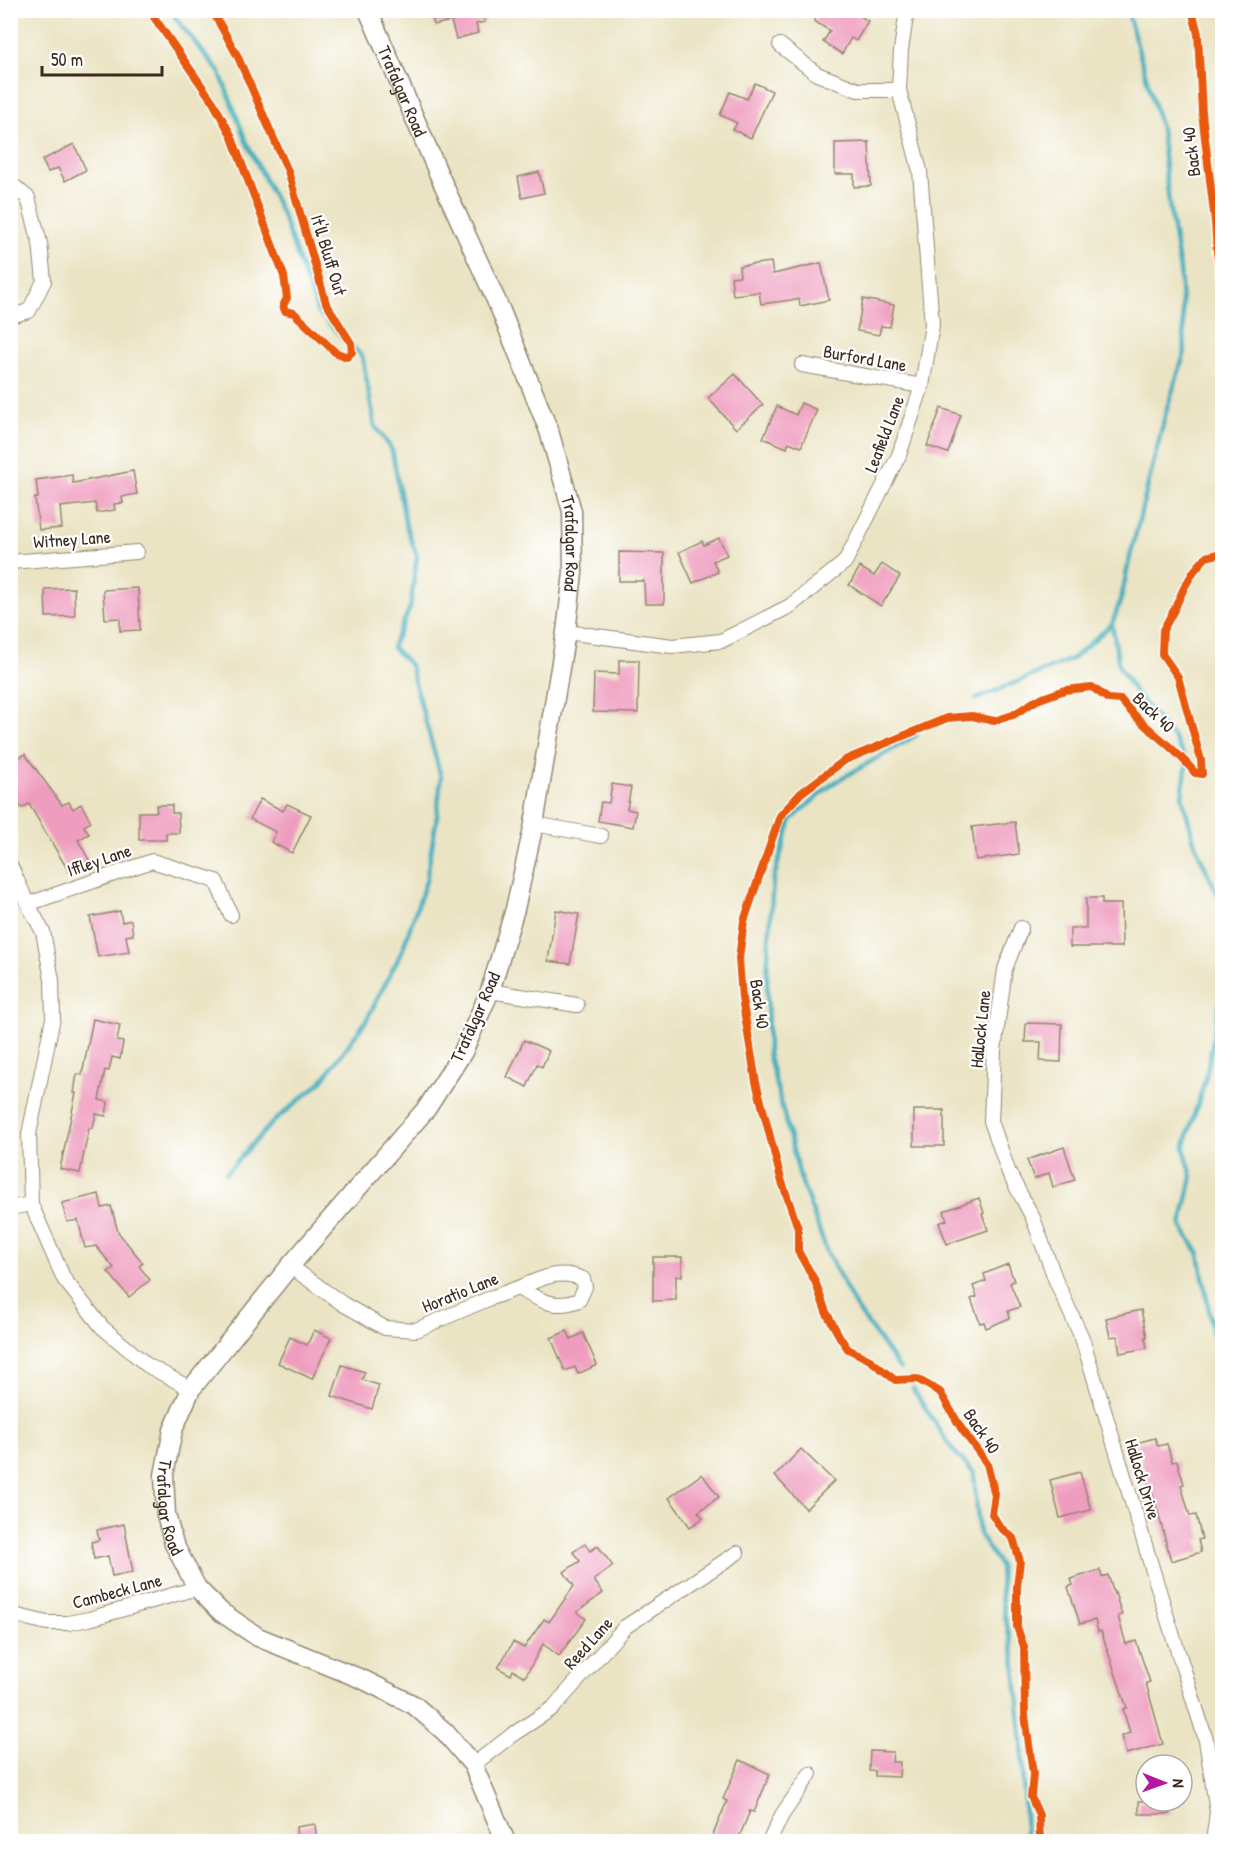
<svg xmlns="http://www.w3.org/2000/svg" width="1233" height="1852" font-family="'Patrick Hand',sans-serif">
<rect width="100%" height="100%" fill="#fff"/>
<filter id="ink" filterUnits="userSpaceOnUse"><feTurbulence type="fractalNoise" baseFrequency=".0167" numOctaves="2"/><feDisplacementMap in="SourceGraphic" scale="12" xChannelSelector="R" yChannelSelector="G"/><feConvolveMatrix kernelMatrix="1 2 1 2 8 2 1 2 1" color-interpolation-filters="sRGB"/></filter>
<filter id="wash" filterUnits="userSpaceOnUse"><feTurbulence type="fractalNoise" baseFrequency=".008" numOctaves="4" result="noise"/><feDisplacementMap in="SourceGraphic" scale="24" xChannelSelector="R" yChannelSelector="G"/><feGaussianBlur stdDeviation="1.35" result="paint"/><feColorMatrix in="noise" values="0 0 0 0 0 0 0 0 0 0 0 0 0 0 0 0 0 1.4 0 .05"/><feComposite in="paint" operator="in"/></filter>
<g filter="url(#wash)">
<rect width="100%" height="100%" fill="#ebe4c4"/>
<g fill="none" stroke-linecap="round" stroke-linejoin="round">
<g stroke="#41aebe" stroke-width="4.5">
<polyline points="172,10 176,19 220,73 246,141 281,212 318,313 362,356 375,426 392,450 406,526 417,556 410,608 392,647 410,665 441,777 437,816 426,881 402,951 366,1021 321,1082 272,1123 226,1173"/>
<polyline points="1112,624 1119,666 1134,691 1174,738 1187,762 1182,796 1195,845 1222,904"/>
<polyline points="976,699 1072,659 1112,624 1121,599 1129,561 1167,408 1185,352 1180,270 1169,204 1161,129 1127,10"/>
<polyline points="1222,993 1206,1077 1184,1148 1192,1177 1181,1226 1199,1254 1220,1372 1221,1421 1222,1423"/>
<polyline points="900,1369 855,1306 827,1252 800,1177 768,1053 767,973 773,880 791,820 832,784 917,735"/>
<polyline points="913,1389 952,1449 974,1473 979,1534 1000,1566 1002,1603 1014,1656 1022,1742 1026,1842"/>
</g>
</g>
<g id="blocks">
<g fill="#ef9dbf">
<polygon points="430,10 481,10 485,22 476,24 478,33 456,39 451,21 434,25"/>
<polygon points="821,10 851,10 868,21 856,41 851,38 842,54 823,42 830,31 814,21"/>
<polygon points="755,83 772,91 751,138 733,130 737,123 720,115 730,92 747,99"/>
<polygon points="869,142 871,186 854,187 854,174 835,174 835,143"/>
<polygon points="74,144 86,170 65,181 58,168 48,172 42,160"/>
<polygon points="539,172 544,193 522,198 518,177"/>
<polygon points="771,262 773,274 821,263 829,300 800,306 799,299 761,304 759,292 733,295 731,277 740,276 739,266"/>
<polygon points="863,299 894,305 890,327 881,326 879,335 857,331"/>
<polygon points="735,374 763,405 736,429 708,398"/>
<polygon points="801,403 817,410 801,447 789,442 787,448 763,438 777,406 796,415"/>
<polygon points="941,408 961,415 948,453 927,446"/>
<polygon points="133,471 137,494 122,497 123,503 114,504 115,510 97,513 95,503 60,507 62,528 39,530 35,498 38,498 36,480 72,475 73,483"/>
<polygon points="719,538 727,555 713,561 718,572 693,583 679,552 702,541 704,545"/>
<polygon points="619,552 664,553 664,604 645,604 644,581 619,581"/>
<polygon points="882,564 900,576 881,606 849,585 860,567 874,576"/>
<polygon points="74,588 75,616 46,617 45,589"/>
<polygon points="138,588 140,630 120,631 120,618 105,619 103,590"/>
<polygon points="619,660 639,660 638,713 593,712 594,673 619,674"/>
<polygon points="25,754 62,805 69,802 73,809 81,804 91,822 84,826 89,834 78,840 89,860 69,872 29,804 22,808 10,791 10,764"/>
<polygon points="612,784 631,787 627,809 636,811 633,827 598,821 601,802 609,803"/>
<polygon points="260,799 283,811 287,804 311,815 292,853 271,842 276,832 250,819"/>
<polygon points="156,805 172,805 172,813 178,813 179,833 166,833 166,840 139,840 139,812 157,812"/>
<polygon points="1015,822 1019,854 976,860 972,827"/>
<polygon points="1086,898 1102,898 1102,904 1121,904 1122,947 1070,947 1070,928 1086,928"/>
<polygon points="556,910 579,914 570,964 548,961"/>
<polygon points="120,911 122,922 131,920 133,935 126,936 129,952 98,957 90,917"/>
<polygon points="93,1019 120,1025 117,1041 123,1042 120,1059 112,1057 109,1071 105,1070 99,1100 108,1102 106,1116 96,1114 93,1128 89,1128 80,1173 60,1169 76,1093 74,1093 77,1074 82,1075"/>
<polygon points="1026,1023 1062,1024 1061,1062 1040,1061 1041,1042 1025,1042"/>
<polygon points="524,1040 549,1051 542,1067 537,1064 527,1087 507,1077"/>
<rect x="914" y="1110" width="30" height="36"/>
<polygon points="1064,1147 1075,1180 1053,1187 1049,1173 1034,1179 1027,1160"/>
<polygon points="99,1194 102,1208 111,1206 118,1232 143,1263 139,1266 150,1280 129,1297 108,1272 114,1268 96,1246 85,1248 78,1220 67,1222 62,1203"/>
<polygon points="979,1198 984,1213 982,1214 988,1230 947,1244 939,1223 947,1220 944,1211"/>
<polygon points="653,1257 682,1257 682,1276 676,1276 676,1300 653,1301"/>
<polygon points="1008,1264 1014,1281 1010,1283 1020,1307 1008,1311 1010,1318 986,1328 984,1322 980,1323 971,1299 977,1297 973,1286 986,1281 984,1274"/>
<polygon points="1141,1310 1147,1337 1145,1337 1147,1348 1120,1353 1117,1336 1110,1337 1106,1318"/>
<polygon points="314,1330 331,1338 312,1379 278,1363 290,1337 307,1345"/>
<polygon points="567,1331 571,1339 583,1333 597,1365 578,1374 575,1367 565,1371 551,1338"/>
<polygon points="342,1365 365,1372 362,1380 379,1385 372,1409 332,1396"/>
<polygon points="1155,1438 1158,1446 1167,1444 1172,1462 1177,1461 1184,1484 1181,1485 1190,1516 1196,1515 1202,1539 1198,1540 1201,1552 1171,1561 1153,1494 1151,1494 1136,1443"/>
<polygon points="801,1449 834,1481 806,1509 775,1476"/>
<polygon points="1080,1472 1091,1510 1060,1518 1050,1480"/>
<polygon points="702,1474 719,1497 698,1512 703,1518 690,1527 669,1498"/>
<polygon points="124,1524 133,1572 112,1576 108,1556 94,1559 91,1542 99,1540 97,1530"/>
<polygon points="585,1544 590,1551 598,1546 613,1566 594,1580 603,1593 577,1612 586,1619 559,1656 543,1644 525,1677 513,1670 511,1675 498,1668 513,1642 524,1648 544,1619 549,1622 574,1586 564,1572 580,1561 573,1552"/>
<polygon points="1100,1570 1102,1577 1108,1575 1114,1594 1115,1593 1122,1615 1118,1616 1126,1644 1136,1641 1150,1682 1146,1683 1163,1744 1126,1754 1121,1736 1130,1733 1123,1709 1127,1708 1101,1631 1098,1632 1095,1620 1080,1624 1068,1587 1073,1585 1071,1579"/>
<polygon points="870,1751 893,1752 892,1762 900,1762 899,1777 875,1776 875,1771 869,1771"/>
<polygon points="740,1760 770,1774 754,1812 750,1811 737,1842 710,1842 727,1801 723,1799"/>
<polygon points="1139,1801 1169,1801 1170,1814 1139,1814"/>
<polygon points="315,1824 317,1842 297,1842 296,1827"/>
</g>
</g>
</g>
<g filter="url(#ink)">
<use href="#blocks" fill-opacity="0" stroke="#938771" stroke-width="1.5"/>
<g fill="none" stroke-linecap="round" stroke-linejoin="round">
<g stroke="#938771" stroke-width="16">
<g id="street">
<polyline points="780,45 817,74 858,90 899,90"/>
<polyline points="10,183 28,198 40,243 44,281 29,311 10,316"/>
<polyline points="802,365 922,386"/>
<polyline points="10,562 137,552"/>
<polyline points="566,632 672,646 721,641 790,606 845,562 899,455 922,386 932,325 920,171 899,90 901,50 907,10"/>
<polyline points="534,824 601,836"/>
<polyline points="10,865 28,904 43,932 52,980 53,1018 29,1134 31,1204 64,1279 102,1327 147,1365 191,1389"/>
<polyline points="28,904 152,861 216,881 231,915"/>
<polyline points="1021,928 1005,969 994,1050 991,1121 1009,1173 1033,1218 1056,1281 1082,1338 1167,1617 1206,1740 1217,1812 1213,1842"/>
<polyline points="490,991 577,1005"/>
<polyline points="10,1208 31,1204"/>
<path d="M290,1266l53,38 42,24 31,2 72,-31 30,-11c22,12 36,22 61,12l6,-13 -2,-8c-25,-11 -41,0 -65,9"/>
<polyline points="10,1614 47,1623 68,1623 89,1619 197,1588"/>
<polyline points="473,1765 512,1735 553,1708 625,1627 737,1553"/>
<polyline points="769,1842 782,1815 810,1774"/>
</g>
</g>
<g stroke="#938771" stroke-width="21">
<g id="secondary">
<path id="s1" d="M368,10l72,167 61,134 48,120 23,80 1,62 -7,59 -32,192 -19,85 -25,82 -27,61 -36,56 -137,158 -99,123 -18,41 -9,45 2,40 8,29 23,44 24,24 37,25 106,43 50,25 31,27 28,33 33,77"/>
</g>
</g>
<use href="#street" stroke="#fff" stroke-width="14"/>
<use href="#secondary" stroke="#fff" stroke-width="18"/>
<g stroke="#fff" stroke-width="11">
<g id="cycleway">
<polyline points="149,10 213,102 231,135 284,276 287,298 283,306 285,311 294,313 335,352 347,357 352,352 351,343 326,303 288,171 237,55 212,10"/>
<polyline points="1192,10 1198,34 1202,113 1215,222 1217,252 1222,289"/>
<path d="M1040,1842l-1,-27 -8,-18 2,-23 -8,-59 -1,-68 -7,-20v-40l3,-26 -7,-23 -13,-11 -8,-13 3,-19 -8,-31 -26,-36 -21,-36 -23,-13 -22,1 -25,-20 -22,-11 -7,-10 -15,-27 -11,-31 -17,-30v-23l-17,-49 -25,-97 -14,-84 -3,-40 5,-37 36,-105 21,-23 44,-33 102,-42 25,-2 22,5 19,-6 24,-15 28,-10 27,-3 16,12 13,1c21,28 53,45 74,73l7,1 -1,-14 -23,-83 -16,-23 1,-24 11,-20 10,-22 10,-17 12,-14 16,-4"/>
</g>
</g>
<use href="#cycleway" stroke="#e8590c" stroke-width="8"/>
</g>
</g>
<g text-anchor="middle" dominant-baseline="central" stroke-width="4.5" stroke-linejoin="round" paint-order="stroke">
<g font-size="18" fill="#3b2a1e" stroke="#fff">
<text stroke="none"><textPath href="#s1" startOffset="88">Trafalgar Road</textPath></text>
<text transform="translate(1191 152) rotate(-97)">Back 40</text>
<text transform="translate(329 255) rotate(73)">It'll Bluff Out</text>
<text transform="translate(865 358) rotate(10)">Burford Lane</text>
<text transform="translate(884 434) rotate(-69)">Leafield Lane</text>
<text transform="translate(72 539) rotate(-4)">Witney Lane</text>
<text stroke="none"><textPath href="#s1" startOffset="574">Trafalgar Road</textPath></text>
<text transform="translate(1154 712) rotate(43)">Back 40</text>
<text transform="translate(99 860) rotate(-19)">Iffley Lane</text>
<text transform="translate(760 1004) rotate(82)">Back 40</text>
<text transform="translate(475 1017) rotate(-66)">Trafalgar Road</text>
<text transform="translate(980 1029) rotate(-84)">Hallock Lane</text>
<text transform="translate(460 1292) rotate(-22)">Horatio Lane</text>
<text transform="translate(982 1431) rotate(56)">Back 40</text>
<text transform="translate(1143 1479) rotate(73)">Hallock Drive</text>
<text stroke="none"><textPath href="#s1" startOffset="1654">Trafalgar Road</textPath></text>
<text transform="translate(117 1591) rotate(-15)">Cambeck Lane</text>
<text transform="translate(588 1643) rotate(-48)">Reed Lane</text>
</g>
</g>
<rect width="1233" height="1852" fill="none" stroke="#fff" stroke-width="36"/>
<g transform="translate(1164 1783) rotate(91)"><circle r="28" fill="#ffffff" stroke="#b1aaa5" stroke-width="1.5"/>
<path d="M0-4.5L10 22L0 15L-10 22Z" fill="#b5179e"/>
<text y="-9" font-size="16" font-weight="bold" text-anchor="middle" fill="#3b2a1e">N</text>
</g>
<path d="M42 66v9h120v-9" fill="none" stroke="#3b2a1e" stroke-width="3"/>
<text x="51" y="66" font-size="18" fill="#3b2a1e" stroke="#ffffff" stroke-width="4.5" paint-order="stroke">50 m</text>
</svg>
